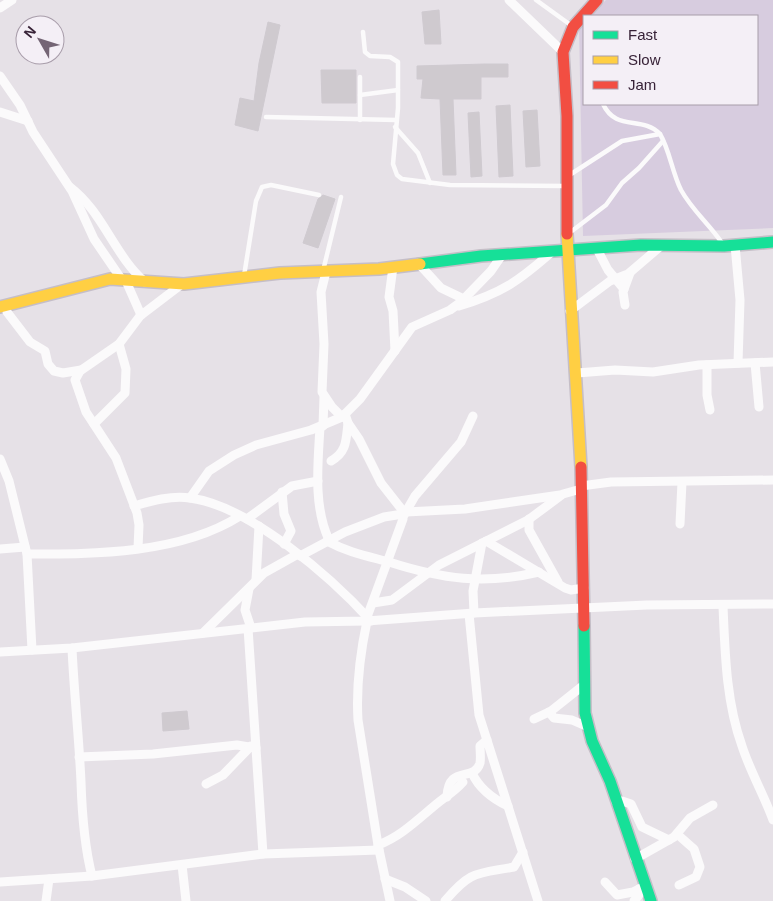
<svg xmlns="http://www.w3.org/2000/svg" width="773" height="901" font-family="Arial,sans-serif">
<rect width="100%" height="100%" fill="#e6e1e7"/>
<polygon fill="#d7ccdf" points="606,0 773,0 773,228 583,236 579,26 584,21 584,104 757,104 757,16 590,16"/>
<g fill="#cfcacf" stroke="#cfcad0">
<polygon points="439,10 441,44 425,44 422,12"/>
<polygon points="268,22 280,25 258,131 235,125 240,98 254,101 259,63"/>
<polygon points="485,64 508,64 508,77 481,77 481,99 453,99 456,175 443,175 440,99 421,98 423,79 417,79 417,66"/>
<polygon points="321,70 356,70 356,103 322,103"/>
<polygon points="510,105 513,176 499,177 496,106"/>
<polygon points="537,110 540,166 526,167 523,111"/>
<polygon points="479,112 482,176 471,177 468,113"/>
<polygon points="323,195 335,199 318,248 303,243 318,199"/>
<polygon points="187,711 189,729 163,731 162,713"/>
</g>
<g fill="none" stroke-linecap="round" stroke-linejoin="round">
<g stroke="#c5bec7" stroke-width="14">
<g id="fast">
<polyline points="420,264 481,256 641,245 724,246 773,242"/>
<polyline points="584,626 585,713 592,741 610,781 651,901"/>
</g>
</g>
<g stroke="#c5bec7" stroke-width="14">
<g id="slow">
<polyline points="567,234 581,467"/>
<polyline points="0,307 110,279 184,284 280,273 379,269 420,264"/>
</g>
</g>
<g stroke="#c5bec7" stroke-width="14">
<g id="jam">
<polyline points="567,234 567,116 563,52 573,27 597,0"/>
<polyline points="581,467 584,626"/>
</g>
</g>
<g stroke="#fbfafb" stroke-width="4.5">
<polyline points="536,0 572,26"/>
<polyline points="363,32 365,52 370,56 390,57 398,62 398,108 393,164 397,175 402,179 450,185 564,186"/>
<polyline points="360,95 398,90"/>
<path d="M603,104c13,28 39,11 57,30 10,17 12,38 21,56 11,20 28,34 41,53"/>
<polyline points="266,117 396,120"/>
<polyline points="360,120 360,77"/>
<polyline points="395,127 418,153 430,183"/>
<polyline points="568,176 622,141 660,134"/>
<polyline points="568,234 606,205 622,183 639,168 663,141"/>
<polyline points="323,271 341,197"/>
<polyline points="244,276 256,201 262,187 271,185 319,195"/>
</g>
<g stroke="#fbfafb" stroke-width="9">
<polyline points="509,0 563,52"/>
<polyline points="0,8 12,0"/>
<polyline points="0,76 20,105 33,132 72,191 94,239 122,280"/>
<polyline points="0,112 28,121"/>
<path d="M70,187c33,25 44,68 75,95"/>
<polyline points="735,245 740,300 738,363"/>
<polyline points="597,249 608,270 624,289"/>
<polyline points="419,264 441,288 464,299"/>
<polyline points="393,267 389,297 393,311 395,351"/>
<polyline points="326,272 321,292 324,344 322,392 332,407 342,417"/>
<polyline points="126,281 141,315"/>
<polyline points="625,305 623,292 630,273"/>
<path d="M459,306c43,-13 60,-25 94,-55"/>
<polyline points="570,311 610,281 628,274 662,245"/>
<polyline points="7,312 30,342 45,351 48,364 54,371 63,373 81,370"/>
<polyline points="755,363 759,407"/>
<polyline points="707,365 707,395 710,410"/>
<polyline points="577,373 615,370 653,372 699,365 773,362"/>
<polyline points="345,414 348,423 359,439 381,483 403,511 403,519 367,617"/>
<polyline points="94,424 125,393 126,369 119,344"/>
<polyline points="323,426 324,397"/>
<path d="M320,427c-2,36 -7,79 9,113"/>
<polyline points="0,459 9,481 27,554 32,650"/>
<path d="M331,461c16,-9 15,-21 17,-38"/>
<polyline points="581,486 611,482 773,480"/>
<polyline points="282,492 284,514 291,531 284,544"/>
<polyline points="190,498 209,471 234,455 256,445 311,430 342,417 360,399 412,327 450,310 461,302 491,271 502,255"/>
<path d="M134,506c17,-5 38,-11 56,-8 60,8 141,79 181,123"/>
<polyline points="406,512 465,509 560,495"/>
<polyline points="404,515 415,496 461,442 473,416"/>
<polyline points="247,519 292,486 318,481"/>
<polyline points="529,519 529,530 558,582"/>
<polyline points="680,524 682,482"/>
<path d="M327,541c20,11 40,15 62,21 53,17 95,23 150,10"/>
<polyline points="486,541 565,588 571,590 584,588"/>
<polyline points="138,548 139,525 137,513 116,458 86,412 75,380 80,371 119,344 140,316 182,284"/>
<polyline points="0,549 25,547"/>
<path d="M27,554c69,0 153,0 213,-38"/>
<polyline points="300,556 345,532 384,517 403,514"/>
<polyline points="256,580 259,526"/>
<polyline points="249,589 245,610 251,628"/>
<polyline points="373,603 392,600 439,565 528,520 563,494 581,489"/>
<path d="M723,606c2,46 3,96 19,140 8,25 22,49 31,74"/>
<polyline points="474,613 473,591 482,543"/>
<polyline points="469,614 479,715 538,901"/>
<path d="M367,621c-7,33 -11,66 -9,99l20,125 12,56"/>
<polyline points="248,628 263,854"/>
<polyline points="203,633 264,573 298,554"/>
<path d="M72,648c2,45 7,89 9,134 1,32 3,63 11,94"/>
<polyline points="0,652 72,648 305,622 367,621 474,613 647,605 773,604"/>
<polyline points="549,712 554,718 572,720 588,727"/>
<polyline points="534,719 551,711 585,684"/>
<polyline points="79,757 153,754 237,745 256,748"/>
<path d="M472,773c7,15 21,26 36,33"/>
<polyline points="206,784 223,775 251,746"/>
<path d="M447,797c1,-33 27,-14 33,-34 1,-5 0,-12 0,-17l7,-6"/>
<polyline points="616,802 622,801 631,804 642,827 669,840"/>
<polyline points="677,834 694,849 700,867 696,877 679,885"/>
<path d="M378,845c24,-9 41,-27 61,-43 9,-7 16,-11 24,-20"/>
<polyline points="635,859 674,837 690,818 713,805"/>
<polyline points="182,865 186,901"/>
<polyline points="385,879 405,887 426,901"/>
<polyline points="0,882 92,876 263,854 379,850"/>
<polyline points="605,882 617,895 633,892 645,886"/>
<polyline points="46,901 49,879"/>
<path d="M445,901c26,-31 32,-27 69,-34l9,-15"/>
<polyline points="634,901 639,895 639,889"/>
</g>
<use href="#fast" stroke="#16e098" stroke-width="11"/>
<use href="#slow" stroke="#ffcf43" stroke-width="11"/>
<use href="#jam" stroke="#f24e42" stroke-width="11"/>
</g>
<rect x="583" y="15" width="175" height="90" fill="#f4eff6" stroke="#a89daa"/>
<rect x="593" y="31" width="25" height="8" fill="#16e098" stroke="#a89daa"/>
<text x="628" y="40" font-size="15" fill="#372237">Fast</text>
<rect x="593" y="56" width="25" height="8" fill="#ffcf43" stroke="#a89daa"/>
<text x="628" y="65" font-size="15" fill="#372237">Slow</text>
<rect x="593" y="81" width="25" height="8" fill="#f24e42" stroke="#a89daa"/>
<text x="628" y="90" font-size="15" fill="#372237">Jam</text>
<g transform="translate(40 40) rotate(309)"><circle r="24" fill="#f4eff6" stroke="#a89daa"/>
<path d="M0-4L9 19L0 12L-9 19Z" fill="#746575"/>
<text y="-8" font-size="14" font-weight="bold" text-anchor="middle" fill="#372237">N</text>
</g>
</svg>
